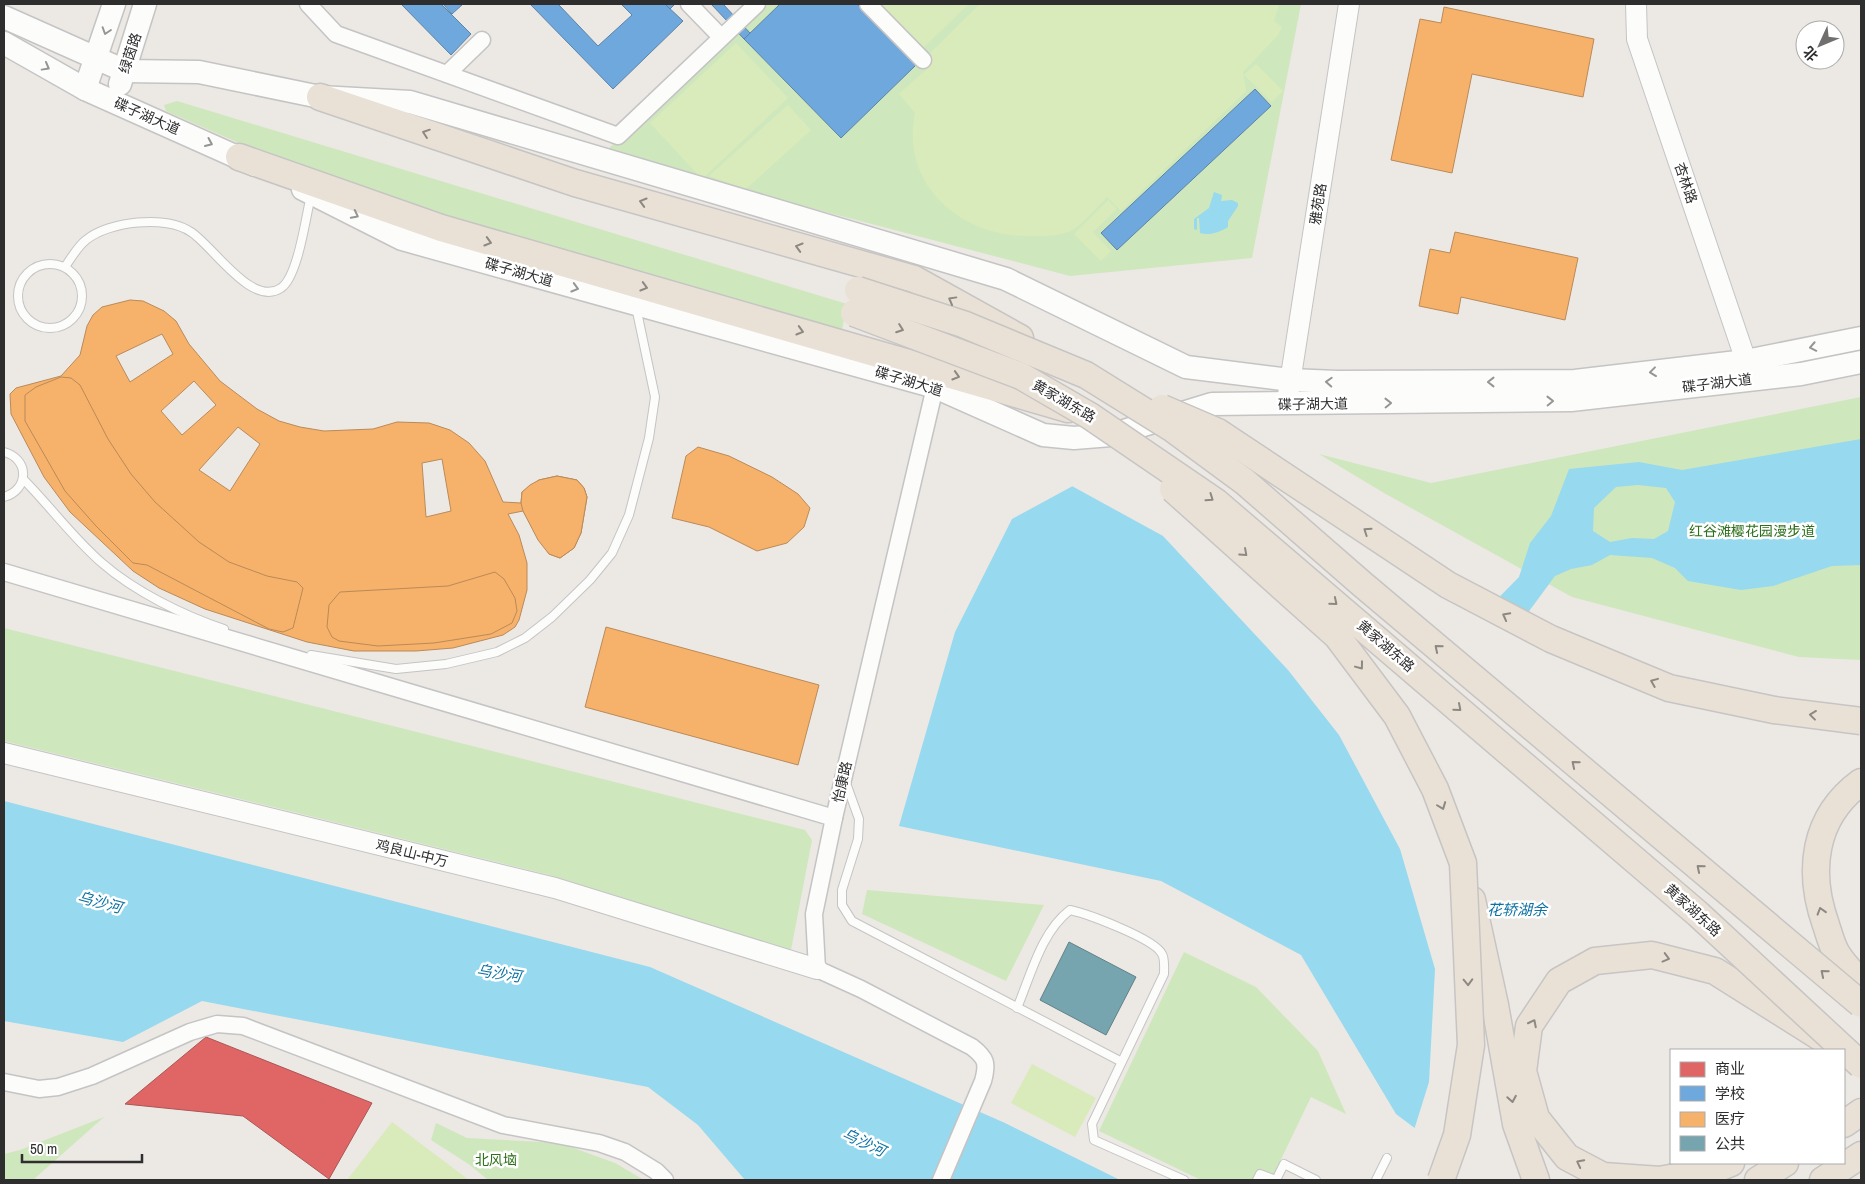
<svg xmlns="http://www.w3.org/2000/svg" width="1865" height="1184" font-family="'Archivo Narrow','Noto Sans SC',sans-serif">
<rect width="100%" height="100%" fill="#ece8e4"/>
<g fill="#cfe7bd">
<polygon points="762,4 1301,4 1252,258 1070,276 723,185 608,149"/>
<polygon points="177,101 847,304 841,335 342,188 166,111 164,105"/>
<polygon points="1861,397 1861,660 1799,657 1572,597 1384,493 1319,454 1431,483"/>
<polygon points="4,628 805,830 812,840 791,950 546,874 4,741"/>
<polygon points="867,890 1044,905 1006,981 862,914"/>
<polygon points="1184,952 1256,987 1318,1051 1346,1114 1311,1097 1273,1176 1260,1170 1255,1180 1201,1180 1099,1131"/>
<polygon points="104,1117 33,1180 4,1180 4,1154 20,1150"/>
<polygon points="436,1123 467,1138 560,1143 615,1163 644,1180 488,1180 470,1165 431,1140"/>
</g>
<g fill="#d9ebba">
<polygon points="875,4 969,4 920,51"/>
<path d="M980,4h299l-5,17 8,6 -4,8 -35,37 3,19 -125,120 -14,-14c-10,10 -21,24 -33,32 -13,8 -30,7 -45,7 -68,1 -129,-52 -114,-123l-16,-19 30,-27 -6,-7z"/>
<polygon points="736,43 788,98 702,179 650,123"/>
<polygon points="1256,64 1283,91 1272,102 1244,75"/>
<polygon points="788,105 811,130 746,189 709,176"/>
<polygon points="1108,200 1117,209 1093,232 1111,251 1101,261 1074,234"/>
<polygon points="1032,1064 1096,1098 1075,1137 1011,1103"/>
<polygon points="392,1122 469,1180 347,1180"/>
</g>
<g fill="#97d9ee" fill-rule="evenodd">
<path d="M1214,192l8,3 -1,6 11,-1 6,3v3l-10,15v6c-8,5 -19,9 -28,6l-1,-15h-2v12l-3,-1v-10l15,-11z"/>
<path d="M1861,439v126l-29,1 -59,20 -32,4 -53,-9 -13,-13 -23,-10 -42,-3 -18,10 -21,4 -16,7 -65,88 181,386 -19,54 -158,76 -14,-3 -84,-63 -95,-159 -140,-74 -262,-55 56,-194 57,-113 94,-51 346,177 67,-68 11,-34 21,-27 18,-47 70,-7 43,8zM1638,485l28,3 9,14 -7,29 -14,8 -22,-1 -22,4 -17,-11 1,-23 22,-21z"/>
<polygon points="4,801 650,967 1005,1123 1120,1180 745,1180 698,1125 648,1087 202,1001 123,1042 4,1021"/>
</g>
<polygon fill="#ece8e4" points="1107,466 1452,642 1498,595 1530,614 1494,664 1710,767 1861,768 1861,1032 1830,1050 1671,1050 1671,1105 1654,1107 1625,1146 1640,1180 1479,1179 1414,1130 1429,1082 1435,969 1400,849 1339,735 1288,670 1163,536 1070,485"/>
<polygon fill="#e06666" stroke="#ab5555" points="206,1037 372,1103 329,1179 243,1116 125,1104"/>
<g fill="#6fa8dc" stroke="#5c83a8">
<polygon points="401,4 441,4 471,34 451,55"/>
<polygon points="443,4 463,4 452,14"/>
<polygon points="530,4 558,4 598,46 632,15 621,4 665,4 683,21 613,89"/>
<polygon points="665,4 675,4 670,9"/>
<polygon points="711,4 723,4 750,33 744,39"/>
<polygon points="780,4 857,4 916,65 841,138 744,39"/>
<polygon points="1255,89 1271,106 1117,250 1101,233"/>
</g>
<g fill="#f6b26b" stroke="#ba8a59" fill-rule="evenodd">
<polygon points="1444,7 1594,39 1583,97 1472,74 1452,173 1391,160 1420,19 1441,23"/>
<polygon points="1455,232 1578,258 1565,320 1461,297 1458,314 1419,306 1430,249 1450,253"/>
<path d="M130,300l13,1 21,10 12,10 13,23 31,37 37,28 22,12 21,6 24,4 49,-2 24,-7 32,1 21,7 19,13 16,18 18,41 18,1 1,-11 17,-12 18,-4 20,4 7,8 3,9 -6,36 -7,15 -14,10 -11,-4 -26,-43 -15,3 11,21 8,28v27l-8,30 -4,7 -12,8 -50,13 -37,3h-62l-47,-9 -102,-33 -46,-21 -26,-17 -63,-59 -26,-35 -33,-63 -1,-20 6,-6 45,-12 19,-21 7,-29 6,-11 9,-8zM162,334l11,20 -43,28 -14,-26zM194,381l22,24 -34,30 -21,-24zM238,427l22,17 -30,47 -31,-21zM442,459l9,52 -25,6 -4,-54z"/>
<polygon points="61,377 71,378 80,385 108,439 131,474 155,502 199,542 229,562 267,576 297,582 303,588 293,628 283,632 269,629 147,565 133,563 96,526 65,491 25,421 25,395 36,387"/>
<polygon points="698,447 729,456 772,477 798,494 810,508 804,527 787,543 757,551 709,527 672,518 686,456"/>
<polygon points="557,476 577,480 584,488 587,497 581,533 574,548 560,558 549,554 538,540 523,511 521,503 522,492 530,485 539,480"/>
<polygon points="495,572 504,579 515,598 517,611 512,623 491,634 434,643 378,646 339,641 332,637 327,627 329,605 340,592 448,586"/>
<polygon points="606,627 819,685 798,765 585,707"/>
</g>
<polygon fill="#76a5af" stroke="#608188" points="1069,942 1136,977 1106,1035 1040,1000"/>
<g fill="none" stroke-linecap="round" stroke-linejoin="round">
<g stroke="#c5c4c5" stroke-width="10">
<g id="service">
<circle cx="50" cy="296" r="32"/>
<path d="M65,267c6,-9 13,-21 21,-27 23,-19 80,-25 105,-8 22,14 61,76 90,56 17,-11 25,-72 30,-93"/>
<path d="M4,452c26,7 25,38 0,45"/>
<path d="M23,479c27,27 50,59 79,84 32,28 82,53 122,66"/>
<polyline points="311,655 396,669 446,664 497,652 525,638 552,617 590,580 612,553 629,515 649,438 655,397 636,307"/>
<polyline points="846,783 859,819 858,839 842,890 842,905 852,921 1120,1061"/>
<path d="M1017,1008c14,-33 24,-76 53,-98 18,4 85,29 92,44 3,5 2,14 2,20l-72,150 2,16 90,40"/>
<polyline points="1257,1180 1260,1174 1276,1180 1284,1164 1316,1180"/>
<polyline points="1376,1180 1387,1158"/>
</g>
</g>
<g stroke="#c5c4c5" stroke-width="19">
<g id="minor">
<polyline points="308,4 336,34 618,136 757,4"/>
<polyline points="689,4 721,37"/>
<polyline points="868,4 923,60"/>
<polyline points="447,74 482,40"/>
<path d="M935,387l-101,431 -20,96 3,55 44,20 111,58c14,11 16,16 11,34l-42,99"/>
<polyline points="4,572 834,818"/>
<polyline points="4,1082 39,1089 58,1087 92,1076 190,1032 217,1024 243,1026 503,1125 599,1143 625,1152 656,1171 665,1180"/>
</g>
</g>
<g stroke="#c5c4c5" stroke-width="22">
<g id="tertiary">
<polyline points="1636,4 1637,39 1746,361"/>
<polyline points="1288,395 1349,4"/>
<polyline points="4,753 555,888 817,969"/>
</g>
</g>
<g stroke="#c5c4c5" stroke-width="25">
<g id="secondary">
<polyline points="4,17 125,71 199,72 320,97 410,102 751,203 1006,279 1186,367 1290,380 1337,382 1575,381 1746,361 1861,338"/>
<polyline points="4,43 85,89 255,165"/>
<polyline points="120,84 145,4"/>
<polyline points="85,89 114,4"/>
<polyline points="303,189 402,239 935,387 1043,435 1074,438 1111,435 1212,404 1571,400 1801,374 1861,362"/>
</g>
</g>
<g stroke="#c6c5c4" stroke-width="29">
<g id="trunk">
<polyline points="320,97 575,183 914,279 1020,338"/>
<polyline points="239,157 441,228 1068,409"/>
<path d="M1861,782c-48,35 -54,90 -35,143 3,9 6,21 11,29 6,10 16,20 24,29"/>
<polyline points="1472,900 1495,1005 1516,1124 1536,1180"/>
<polyline points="1844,1124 1861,1112"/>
<polyline points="1731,1163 1716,1169 1660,1180 1603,1176 1567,1157 1536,1118 1523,1071 1529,1026 1559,981 1595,961 1652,955 1715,971 1823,1039"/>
<polyline points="1758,1180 1785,1163"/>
<polyline points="1823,1180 1861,1155"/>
</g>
</g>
<use href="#service" stroke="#fcfcfb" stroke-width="8"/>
<use href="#minor" stroke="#fcfcfb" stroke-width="16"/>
<use href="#tertiary" stroke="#fcfcfb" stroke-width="20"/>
<use href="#secondary" stroke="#fcfcfb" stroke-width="22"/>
<use href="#trunk" stroke="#eae1d6" stroke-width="26"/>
<g stroke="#c6c5c4" stroke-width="29" stroke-linecap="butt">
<g id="trunk-bridge">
<polyline points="858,290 963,324 1086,375 1173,429 1245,482 1362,584 1861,1004"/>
<polyline points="854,313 1021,376 1090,416 1216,502 1698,914 1861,1065"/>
<polyline points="1162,408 1218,432 1448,585 1551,639 1669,688 1774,710 1861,721"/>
<polyline points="1173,489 1337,636 1397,716 1435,789 1463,863 1471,1045 1457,1135 1441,1180"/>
</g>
</g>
<use href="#trunk-bridge" stroke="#eae1d6" stroke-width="26"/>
</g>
<defs><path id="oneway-chevron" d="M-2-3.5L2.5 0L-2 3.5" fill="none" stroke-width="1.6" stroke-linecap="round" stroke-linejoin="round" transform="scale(1.25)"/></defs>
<g stroke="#959594">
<use href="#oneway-chevron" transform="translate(106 31) rotate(108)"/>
<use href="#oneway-chevron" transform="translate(46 67) rotate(29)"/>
<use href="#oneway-chevron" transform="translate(209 143) rotate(24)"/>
<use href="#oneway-chevron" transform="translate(355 215) rotate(27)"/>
<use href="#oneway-chevron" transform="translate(575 288) rotate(16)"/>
<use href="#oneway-chevron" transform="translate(1813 347) rotate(169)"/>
<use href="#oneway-chevron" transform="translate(1653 372) rotate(173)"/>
<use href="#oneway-chevron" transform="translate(1329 382) rotate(-177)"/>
<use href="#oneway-chevron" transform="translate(1491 382) rotate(180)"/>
<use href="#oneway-chevron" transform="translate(1550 401) rotate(-1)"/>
<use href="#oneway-chevron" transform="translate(1388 403) rotate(-1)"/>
</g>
<g stroke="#8c8882">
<use href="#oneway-chevron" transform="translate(426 133) rotate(-161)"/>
<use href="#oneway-chevron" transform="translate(643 202) rotate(-164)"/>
<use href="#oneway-chevron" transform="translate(488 242) rotate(16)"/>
<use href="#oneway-chevron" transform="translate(799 247) rotate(-164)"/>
<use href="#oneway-chevron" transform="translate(644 287) rotate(16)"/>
<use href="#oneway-chevron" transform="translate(952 300) rotate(-151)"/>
<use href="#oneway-chevron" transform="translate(900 329) rotate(20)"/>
<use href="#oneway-chevron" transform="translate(800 331) rotate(16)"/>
<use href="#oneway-chevron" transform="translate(956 376) rotate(17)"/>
<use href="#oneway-chevron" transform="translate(1210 498) rotate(35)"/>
<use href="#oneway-chevron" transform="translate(1367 531) rotate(-146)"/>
<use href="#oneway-chevron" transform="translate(1244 553) rotate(42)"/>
<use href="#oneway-chevron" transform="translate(1334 602) rotate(40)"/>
<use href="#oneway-chevron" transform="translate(1506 616) rotate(-152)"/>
<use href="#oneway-chevron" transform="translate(1438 648) rotate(-140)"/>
<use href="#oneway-chevron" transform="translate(1360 666) rotate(53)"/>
<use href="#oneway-chevron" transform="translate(1654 682) rotate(-158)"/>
<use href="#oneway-chevron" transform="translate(1458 708) rotate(41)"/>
<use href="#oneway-chevron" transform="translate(1813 715) rotate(-173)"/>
<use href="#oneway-chevron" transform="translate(1575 764) rotate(-140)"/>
<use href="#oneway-chevron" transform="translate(1442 806) rotate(69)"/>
<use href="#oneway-chevron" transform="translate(1700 868) rotate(-140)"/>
<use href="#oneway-chevron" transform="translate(1821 911) rotate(-107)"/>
<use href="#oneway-chevron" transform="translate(1666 958) rotate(15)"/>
<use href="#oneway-chevron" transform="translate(1824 973) rotate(-140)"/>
<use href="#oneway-chevron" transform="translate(1468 982) rotate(88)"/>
<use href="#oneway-chevron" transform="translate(1533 1023) rotate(-63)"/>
<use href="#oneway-chevron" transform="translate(1512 1099) rotate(80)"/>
<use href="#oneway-chevron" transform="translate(1580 1163) rotate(-153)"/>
</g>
<g text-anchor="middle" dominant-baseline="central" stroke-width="5" stroke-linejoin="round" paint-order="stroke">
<g font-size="14" fill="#2e2e2e" stroke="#fff">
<text transform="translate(130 53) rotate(-72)">绿茵路</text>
<text transform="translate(147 116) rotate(24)">碟子湖大道</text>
<text transform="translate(1686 183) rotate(71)">杏林路</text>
<text transform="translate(1318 204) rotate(-81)">雅苑路</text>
<text transform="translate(519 272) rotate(16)">碟子湖大道</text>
<text transform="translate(909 381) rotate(17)">碟子湖大道</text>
<text transform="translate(1717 383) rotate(-7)">碟子湖大道</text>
<text transform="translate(1064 401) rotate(30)">黄家湖东路</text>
<text transform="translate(1313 404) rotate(-1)">碟子湖大道</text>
<text transform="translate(1386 646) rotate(41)">黄家湖东路</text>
<text transform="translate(842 782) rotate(-77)">怡康路</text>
<text transform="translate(412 853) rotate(14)">鸡良山-中万</text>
<text transform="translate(1693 910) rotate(42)">黄家湖东路</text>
</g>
<g font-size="14" fill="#2d6f1a" stroke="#fff">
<text x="1752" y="531">红谷滩樱花园漫步道</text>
<text x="496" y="1160">北风垴</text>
</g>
<g font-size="15" font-style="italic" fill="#0b72a4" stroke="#fff">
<text transform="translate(100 902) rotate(15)">乌沙河</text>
<text x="1517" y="909">花轿湖余</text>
<text transform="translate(499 973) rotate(9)">乌沙河</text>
<text transform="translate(864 1142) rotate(25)">乌沙河</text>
</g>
</g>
<rect width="1865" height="1184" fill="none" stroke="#2e2e2e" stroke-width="10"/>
<rect x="1670" y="1049" width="175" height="115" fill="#ffffff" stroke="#ababab"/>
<rect x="1680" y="1062" width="25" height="15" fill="#e06666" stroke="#ababab"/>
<text x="1715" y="1074" font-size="15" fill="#2e2e2e">商业</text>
<rect x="1680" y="1086" width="25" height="15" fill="#6fa8dc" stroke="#ababab"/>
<text x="1715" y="1099" font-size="15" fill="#2e2e2e">学校</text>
<rect x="1680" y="1112" width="25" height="15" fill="#f6b26b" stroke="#ababab"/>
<text x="1715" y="1124" font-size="15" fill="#2e2e2e">医疗</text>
<rect x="1680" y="1136" width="25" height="15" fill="#76a5af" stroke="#ababab"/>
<text x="1715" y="1149" font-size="15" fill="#2e2e2e">公共</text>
<g transform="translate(1820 45) rotate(226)"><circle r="24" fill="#ffffff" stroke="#ababab"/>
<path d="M0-4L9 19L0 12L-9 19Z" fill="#706f6e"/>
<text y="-8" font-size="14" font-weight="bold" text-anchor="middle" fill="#2e2e2e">北</text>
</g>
<path d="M22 1154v8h120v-8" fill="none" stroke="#2e2e2e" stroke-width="2.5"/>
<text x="30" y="1154" font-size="15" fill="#2e2e2e" stroke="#ffffff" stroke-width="4" paint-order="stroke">50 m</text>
</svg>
